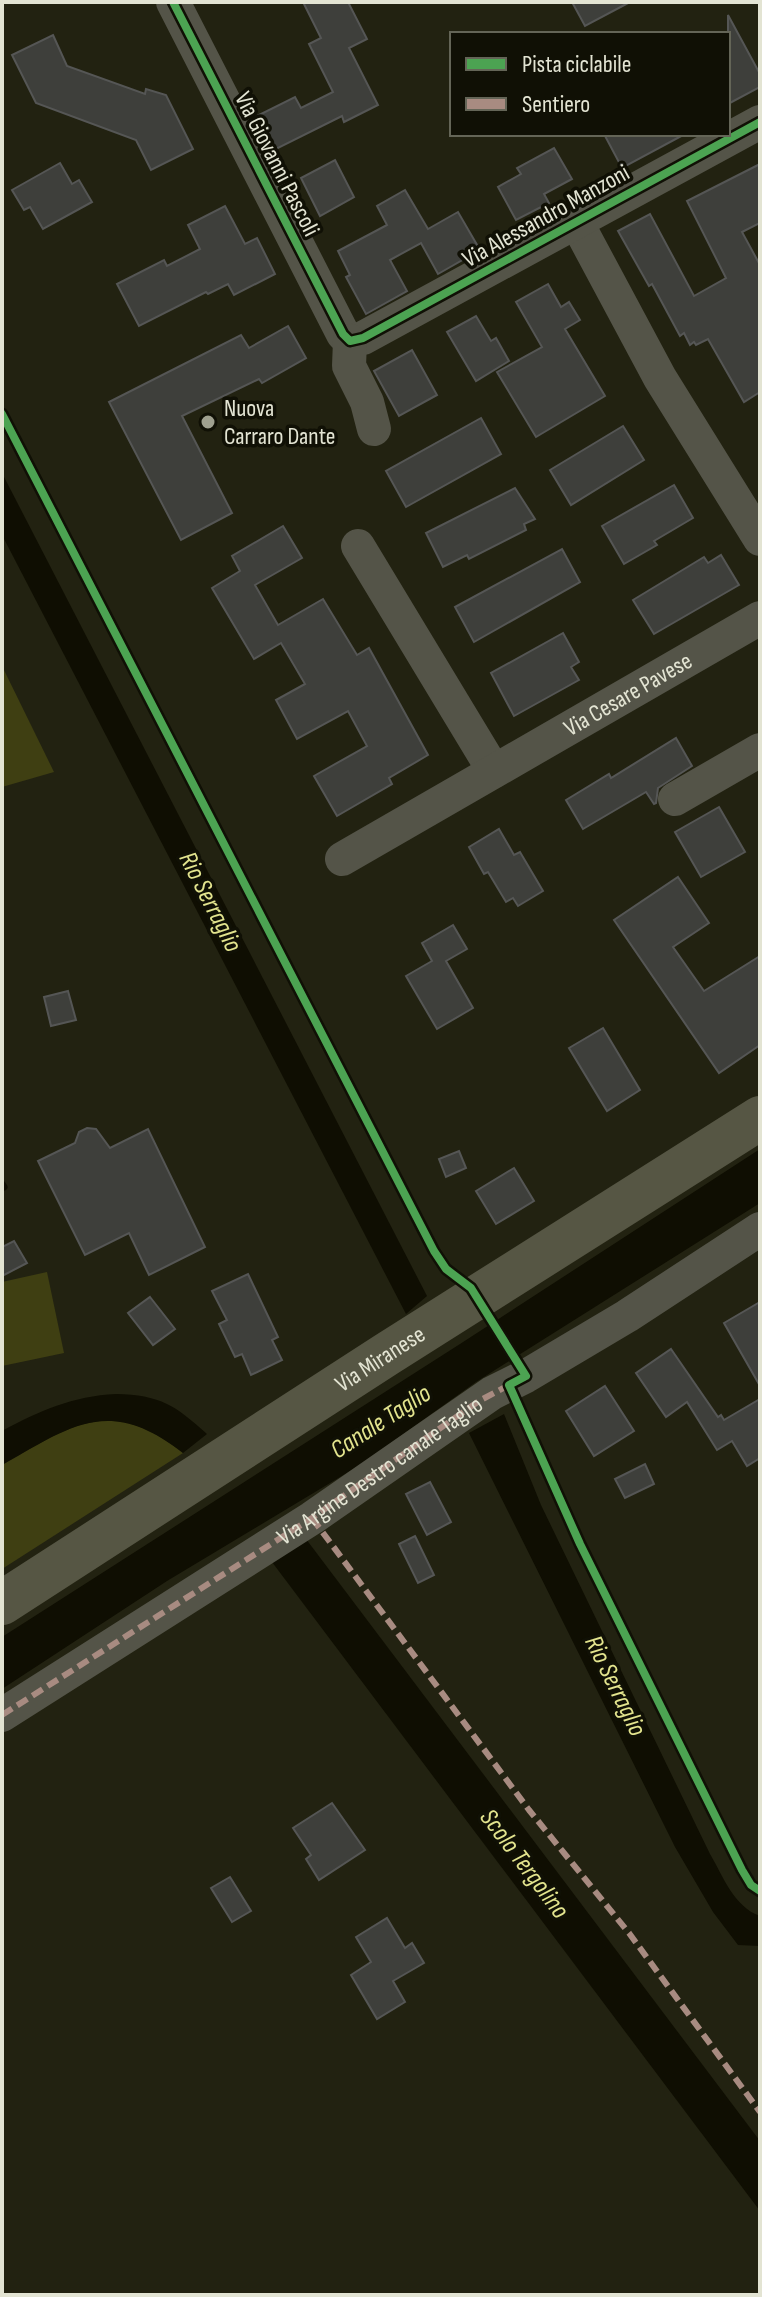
<svg xmlns="http://www.w3.org/2000/svg" width="762" height="2297" font-family="'Sofia Sans Condensed',sans-serif">
<rect width="100%" height="100%" fill="#221"/>
<g fill="#3f3f12">
<polygon points="2,666 54,772 2,787"/>
<polygon points="47,1272 64,1353 2,1366 2,1282"/>
<path d="M111,1420c29,3 49,15 72,33l-181,116v-104c34,-19 68,-44 109,-45z"/>
</g>
<g fill="#0f0e02">
<polygon points="2,473 427,1296 406,1314 2,535"/>
<polygon points="760,1149 760,1203 476,1382 360,1465 167,1581 2,1689 2,1637 460,1344"/>
<path d="M116,1394c44,1 59,11 91,40l-24,19c-74,-57 -110,-28 -181,12v-34c37,-20 71,-35 114,-37z"/>
<path d="M504,1414l37,91 169,349c13,22 24,53 50,62v30l-22,-1 -25,-33 -38,-65 -206,-414z"/>
<polygon points="306,1539 760,2141 760,2211 272,1562"/>
</g>
<g fill="none" stroke-linecap="round" stroke-linejoin="round">
<polyline stroke="#0f0e02" stroke-width="7" points="2,1184 4,1187"/>
</g>
<g fill="#3e3f3b" stroke="#555655" stroke-width="2">
<polygon points="303,2 348,2 367,39 349,48 378,105 344,122 342,116 274,150 257,116 295,97 301,108 333,92 309,44 321,38"/>
<polygon points="572,2 630,2 585,26"/>
<polygon points="728,15 760,74 760,87 728,104"/>
<polygon points="53,35 67,66 145,94 146,89 166,95 193,149 151,170 136,140 36,103 12,55"/>
<polygon points="604,134 685,134 622,168"/>
<polygon points="554,148 572,179 544,194 549,203 516,220 498,187 521,174 517,168"/>
<polygon points="335,160 354,197 320,216 301,178"/>
<polygon points="60,163 72,184 79,180 92,202 43,229 30,207 24,210 12,190"/>
<polygon points="760,164 760,223 742,232 760,265 760,392 744,402 708,339 696,345 694,342 690,345 684,333 680,336 652,284 649,286 618,231 650,214 694,296 726,278 687,201"/>
<polygon points="405,190 428,229 458,212 480,250 438,274 421,243 390,260 407,291 366,314 346,277 350,275 338,251 387,225 377,206"/>
<polygon points="225,206 245,244 257,238 275,274 234,295 228,284 208,294 206,292 139,326 117,284 164,260 167,266 200,249 188,225"/>
<polygon points="548,284 561,307 569,302 580,320 565,329 605,396 536,437 497,372 542,347 516,302"/>
<polygon points="476,316 491,341 496,338 509,361 476,381 447,332"/>
<polygon points="288,326 306,358 262,383 259,379 182,416 232,513 181,540 109,402 241,335 249,348"/>
<polygon points="412,350 437,395 399,416 374,371"/>
<polygon points="481,418 501,454 406,507 386,471"/>
<polygon points="623,426 644,460 571,505 550,470"/>
<polygon points="674,485 693,518 654,541 657,545 624,564 602,526"/>
<polygon points="515,488 535,519 524,524 526,530 469,559 467,555 443,567 426,533"/>
<polygon points="283,526 302,558 255,585 278,625 323,599 357,655 369,648 428,755 389,778 392,784 337,816 314,776 367,746 348,711 297,739 276,700 305,684 281,643 254,659 212,588 240,571 232,556"/>
<polygon points="562,549 580,582 474,642 455,607"/>
<polygon points="721,555 739,585 654,634 633,600 704,557 708,563"/>
<polygon points="563,633 579,662 571,667 579,680 514,716 491,673"/>
<polygon points="676,738 692,766 658,788 656,803 654,804 646,792 583,829 566,800 609,774 611,778"/>
<polygon points="719,807 745,852 701,877 675,832"/>
<polygon points="499,829 514,855 520,852 543,891 518,906 513,898 506,902 488,872 484,874 469,847"/>
<polygon points="678,877 709,923 673,947 704,991 760,956 760,1045 719,1073 614,920"/>
<polygon points="453,925 467,949 446,961 473,1008 437,1029 406,976 432,961 422,943"/>
<polygon points="68,991 76,1020 51,1026 44,997"/>
<polygon points="603,1028 640,1090 607,1111 569,1048"/>
<polygon points="87,1128 96,1129 110,1148 148,1129 205,1247 149,1275 129,1233 85,1255 38,1161 75,1143 79,1132"/>
<polygon points="459,1151 466,1168 446,1177 439,1159"/>
<polygon points="514,1168 534,1201 496,1224 476,1191"/>
<polygon points="14,1241 27,1263 2,1276 2,1247"/>
<polygon points="248,1274 278,1337 272,1340 282,1360 251,1375 242,1354 235,1357 219,1324 227,1320 212,1291"/>
<polygon points="150,1297 175,1329 153,1345 128,1313"/>
<polygon points="760,1302 760,1386 724,1323"/>
<polygon points="671,1349 718,1417 721,1415 724,1420 760,1399 760,1458 747,1466 732,1441 717,1450 687,1402 666,1417 636,1373"/>
<polygon points="605,1386 634,1431 594,1456 566,1411"/>
<polygon points="645,1464 654,1484 625,1498 615,1479"/>
<polygon points="430,1482 451,1522 427,1535 406,1494"/>
<polygon points="415,1536 434,1575 418,1583 399,1544"/>
<polygon points="332,1803 365,1850 319,1880 306,1859 311,1855 293,1828"/>
<polygon points="230,1877 251,1911 232,1922 211,1888"/>
<polygon points="387,1918 405,1948 412,1943 424,1963 393,1981 405,2002 377,2019 351,1975 371,1962 356,1937"/>
</g>
<g fill="none" stroke-linecap="round" stroke-linejoin="round">
<g stroke="#545448" stroke-width="34">
<polyline points="173,2 343,334 350,341"/>
<polyline points="577,223 660,378 760,539"/>
<polyline points="350,341 363,338 760,122"/>
<polyline points="350,341 349,366 367,402 374,429"/>
<polyline points="358,546 494,771"/>
<polyline points="675,799 760,750"/>
<path id="s1" d="M342,859l418,-241"/>
<path id="s2" d="M2,1715l310,-197 180,-125 34,-17 101,-60 133,-87"/>
</g>
<path stroke="#565644" stroke-width="44" id="s3" d="M2,1603l385,-249 373,-236"/>
<g stroke="#a88b81" stroke-width="6" stroke-dasharray="12 6" stroke-linecap="butt">
<polyline points="312,1518 529,1810 629,1933 760,2112"/>
<polyline points="2,1715 312,1518 479,1401 509,1385"/>
</g>
<g stroke="#101005" stroke-width="13">
<g id="cycleway">
<polyline points="173,2 343,334 350,341 363,338 760,122"/>
<polyline points="2,414 434,1251 446,1269 471,1288 526,1376 509,1385 580,1544 742,1870 751,1885 760,1891"/>
</g>
</g>
<use href="#cycleway" stroke="#4ca352" stroke-width="8"/>
</g>
<circle fill="#9fa08f" stroke="#101005" stroke-width="3" cx="208" cy="422" r="8"/>
<g text-anchor="middle" dominant-baseline="central" stroke-width="7" stroke-linejoin="round" paint-order="stroke">
<g font-size="24" fill="#e3e4d3" stroke="#101005">
<text transform="translate(277 164) rotate(63)">Via Giovanni Pascoli</text>
<text transform="translate(546 216) rotate(-29)">Via Alessandro Manzoni</text>
<text stroke="none"><textPath href="#s1" startOffset="330">Via Cesare Pavese</textPath></text>
<text stroke="none"><textPath href="#s3" startOffset="450">Via Miranese</textPath></text>
<text stroke="none"><textPath href="#s2" startOffset="450">Via Argine Destro canale Taglio</textPath></text>
</g>
<g font-size="24" fill="#e3e4d3" stroke="#101005" text-anchor="start">
<text x="224" y="408">Nuova<tspan x="224" dy="28">Carraro Dante</tspan></text>
</g>
<g font-size="26" font-style="italic" fill="#e3e48e" stroke="#101005">
<text transform="translate(210 902) rotate(63)">Rio Serraglio</text>
<text transform="translate(381 1422) rotate(-33)">Canale Taglio</text>
<text transform="translate(615 1686) rotate(64)">Rio Serraglio</text>
<text transform="translate(524 1864) rotate(53)">Scolo Tergolino</text>
</g>
</g>
<rect width="762" height="2297" fill="none" stroke="#e3e4d3" stroke-width="8"/>
<rect x="450" y="32" width="280" height="104" fill="#101005" stroke="#646557" stroke-width="2"/>
<rect x="466" y="58" width="40" height="12" fill="#4ca352" stroke="#646557" stroke-width="2"/>
<text x="522" y="72" font-size="24" fill="#e3e4d3">Pista ciclabile</text>
<rect x="466" y="98" width="40" height="12" fill="#a88b81" stroke="#646557" stroke-width="2"/>
<text x="522" y="112" font-size="24" fill="#e3e4d3">Sentiero</text>
</svg>
